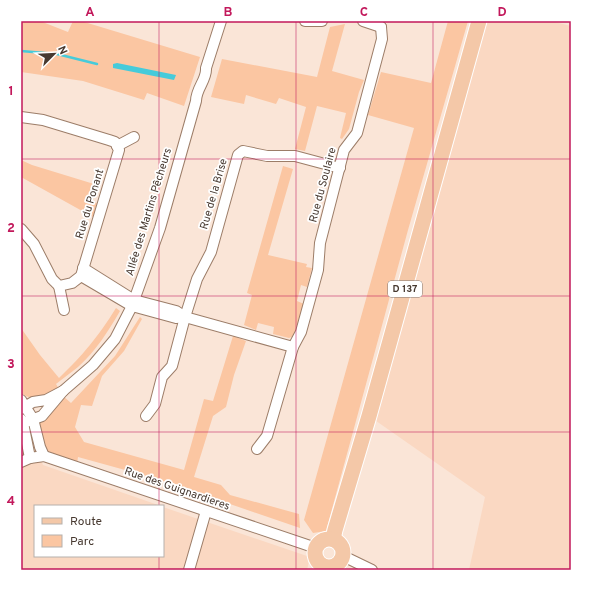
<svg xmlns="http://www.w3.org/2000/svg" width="592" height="591" font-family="Overpass,sans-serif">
<rect width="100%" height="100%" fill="#fae5d7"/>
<g fill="#fad8c2">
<polygon points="486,21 551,21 571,26 571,570 469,570 485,497 369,416"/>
<polygon points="21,423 30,436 43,465 161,506 35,506 35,556 163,556 163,507 310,557 307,570 21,570"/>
</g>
<g fill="#fbc6a2">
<polygon points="21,21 40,21 68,32 73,21 81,21 200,57 184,106 147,93 144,100 83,81 21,72"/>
<polygon points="448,21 468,21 408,230 326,531 313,533 304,520 414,128 368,115 381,72 431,83"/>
<polygon points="345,24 332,71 364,80 359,92 349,129 342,139 340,138 346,113 317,106 305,151 295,149 306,107 279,98 276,104 246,95 244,104 211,97 222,59 317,77 330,27"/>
<polygon points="21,160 32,165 94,184 90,201 97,203 93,217 21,177"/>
<polygon points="283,166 293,169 268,255 307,264 306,267 312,268 307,287 301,285 297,301 304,304 294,336 289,338 273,334 274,327 258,323 256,330 244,325 252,295 247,293"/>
<path d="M116,308l4,3c-11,19 -24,40 -42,56 -7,6 -15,11 -22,17l3,5c-11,8 -27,13 -38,4v-65l19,27 19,23c24,-23 39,-41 57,-70z"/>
<polygon points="140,317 142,319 124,351 102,376 92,406 81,405 75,427 84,442 184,470 204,399 213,401 233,336 246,341 234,375 226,407 213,416 194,477 221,485 230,495 299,514 300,528 154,478 78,457 77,464 49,452 42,444 39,434 40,422 63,396 71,403 115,356"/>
</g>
<polygon fill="#46cbda" points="117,63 176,75 174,80 113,68 113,64"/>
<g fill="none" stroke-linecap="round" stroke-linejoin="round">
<polyline stroke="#46cbda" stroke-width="2.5" points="21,51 57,54 97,64"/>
<g stroke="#9c7d68" stroke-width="12">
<g id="minor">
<polyline points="305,21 322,21"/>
<polyline points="363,21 381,27"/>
<polyline points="21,117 43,120 109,140 115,142 119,150 81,276 72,283 59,286 52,279 34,244 21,229"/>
<polyline points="117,146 134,137"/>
<polyline points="81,276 132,306 176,318 185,317 176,311 134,300 83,268"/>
<polyline points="59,286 64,310"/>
<polyline points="185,317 293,347"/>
<path d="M63,391l30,-26 22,-26 17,-33 28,-78 36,-127c0,-13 11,-21 10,-33l15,-47"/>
<polyline points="21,400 33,419 40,447 44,456"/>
<polyline points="21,409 33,402 46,400 63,391 42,416 23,423"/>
<polyline points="146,416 155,404 162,377 172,366 185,317 197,279 211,252 238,155 243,151 267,156 295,156 340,168"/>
<polyline points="21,419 23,423 30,458"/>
<polyline points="257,449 267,436 293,347 301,332 318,270 320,243 344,150 357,133 382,39 381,27"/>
<polyline points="21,462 30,458 44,456 316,548"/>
<polyline points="343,556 372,570"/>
<polyline points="189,570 206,511"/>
</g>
</g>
<g stroke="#fff" stroke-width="17">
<g id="primary">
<polyline points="333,539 335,530 369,416 479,21"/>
<circle cx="329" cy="553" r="14"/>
</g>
</g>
<use href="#minor" stroke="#fff" stroke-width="10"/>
<use href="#primary" stroke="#f4c8a8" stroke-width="15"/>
</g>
<path fill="none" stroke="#c2185b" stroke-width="1" stroke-opacity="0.55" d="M159,21v485M296,21v549M433,21v549M21,159h550M21,296h550M21,432h550M159,556v14"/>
<g text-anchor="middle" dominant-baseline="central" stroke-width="3.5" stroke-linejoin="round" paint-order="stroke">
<rect fill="#fff" stroke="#7e746e" stroke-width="1" x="388" y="281" width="34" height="16" rx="3"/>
<g font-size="10" font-weight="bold" fill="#473930">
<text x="405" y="289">D 137</text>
</g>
<g font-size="11" fill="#473930" stroke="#fff">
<text transform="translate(323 185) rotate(-75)">Rue du Soulaire</text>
<text transform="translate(214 194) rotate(-74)">Rue de la Brise</text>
<text transform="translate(90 204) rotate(-73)">Rue du Ponant</text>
<text transform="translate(149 212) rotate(-73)">Allée des Martins Pêcheurs</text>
<text transform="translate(177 489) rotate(19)">Rue des Guignardieres</text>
</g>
</g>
<rect width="592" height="591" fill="none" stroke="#ffffff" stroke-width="44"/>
<rect x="34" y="505" width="130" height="52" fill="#ffffff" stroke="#b5b0ac"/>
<rect x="42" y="518" width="20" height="6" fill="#f4c8a8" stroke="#b5b0ac"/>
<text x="70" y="525" font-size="12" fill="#473930">Route</text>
<rect x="42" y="535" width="20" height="12" fill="#fbc6a2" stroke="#b5b0ac"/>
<text x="70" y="545" font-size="12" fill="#473930">Parc</text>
<g transform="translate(54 54) rotate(66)" stroke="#ffffff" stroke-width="3" paint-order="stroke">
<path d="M0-3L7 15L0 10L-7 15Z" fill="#473930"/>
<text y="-6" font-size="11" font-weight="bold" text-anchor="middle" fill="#473930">N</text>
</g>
<rect x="22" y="22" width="548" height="547" fill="none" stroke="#c2185b" stroke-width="1.5"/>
<g font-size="13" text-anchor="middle" font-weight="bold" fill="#c2185b">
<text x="90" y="16">A</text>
<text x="228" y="16">B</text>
<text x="364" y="16">C</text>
<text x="502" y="16">D</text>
<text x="11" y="95">1</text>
<text x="11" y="232">2</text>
<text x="11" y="368">3</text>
<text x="11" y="505">4</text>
</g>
</svg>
